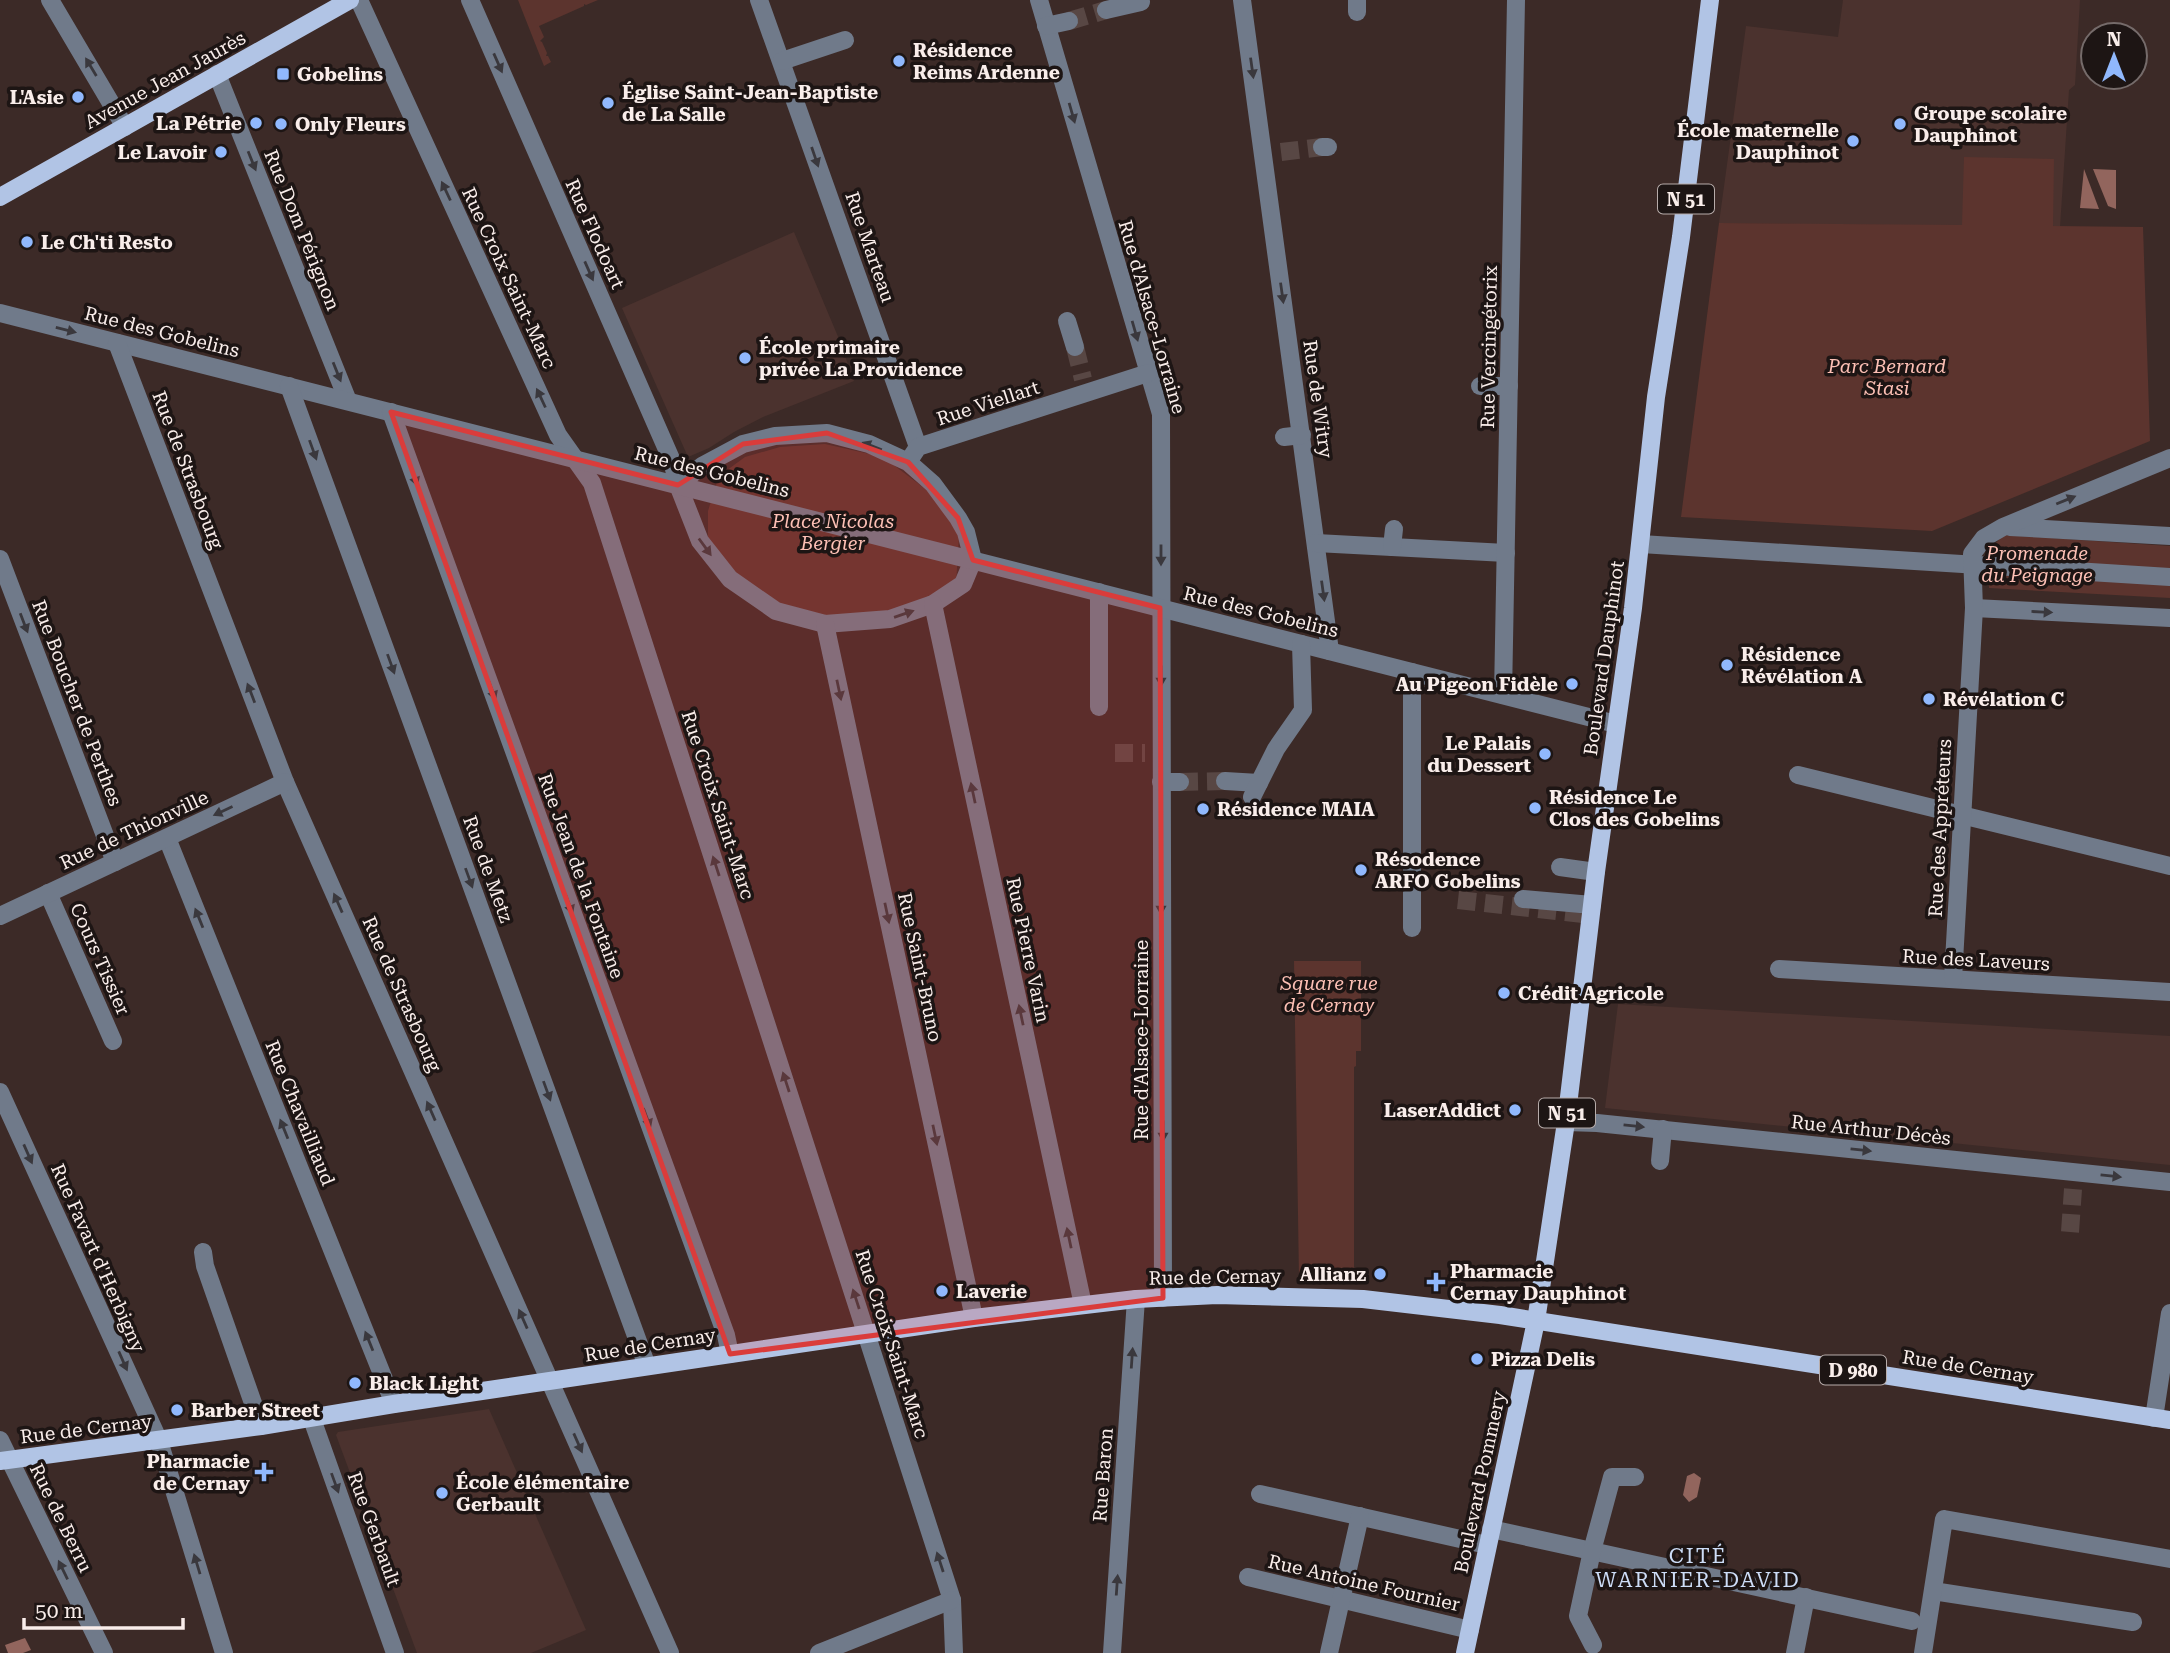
<svg xmlns="http://www.w3.org/2000/svg" width="2170" height="1653" font-family="'Roboto Serif',serif">
<rect width="100%" height="100%" fill="#3c2a27"/>
<g fill="#4b322e">
<polygon points="1843,0 2080,0 2075,85 2069,90 2060,227 1719,223 1746,26 1838,37"/>
<polygon points="794,232 839,339 854,381 763,417 734,432 709,448 688,457 622,308"/>
<polygon points="1618,1004 2170,1036 2170,1165 1605,1108"/>
<polygon points="489,1409 586,1630 531,1653 417,1653 336,1435 338,1432"/>
</g>
<g fill="#5c342e">
<polygon points="518,0 598,0 586,5 584,4 584,6 539,26 544,37 540,41 542,42 547,53 546,56 548,56 551,62 544,66"/>
<polygon points="1964,157 2054,159 2053,226 2143,227 2150,441 1932,531 1681,517 1719,223 1962,225"/>
<polygon points="825,444 883,457 932,494 959,536 956,584 929,599 880,615 830,618 779,604 737,574 708,540 708,511 719,476 745,457 780,447"/>
<path d="M2005,535l165,11v52l-181,-10c1,-19 -3,-42 16,-53z"/>
<polygon points="1294,961 1361,961 1361,1051 1356,1051 1356,1066 1354,1067 1354,1279 1299,1278"/>
</g>
<g fill="#92655d">
<polygon points="2084,169 2099,209 2080,208"/>
<polygon points="2093,169 2116,170 2116,209 2108,206"/>
<polygon points="1694,1473 1701,1478 1697,1497 1689,1502 1683,1495 1687,1476"/>
<polygon points="25,1638 31,1650 23,1653 8,1653 5,1645"/>
</g>
<g fill="none" stroke-linecap="round" stroke-linejoin="round">
<g stroke="#584744" stroke-width="18" stroke-dasharray="18 9" stroke-linecap="butt">
<polyline points="1069,21 1106,10"/>
<polyline points="1281,152 1322,147"/>
<polyline points="1075,347 1083,379"/>
<polyline points="1115,753 1145,753"/>
<polyline points="1180,782 1225,781"/>
<polyline points="1458,900 1591,915"/>
<polyline points="2070,1232 2073,1189"/>
</g>
<g stroke="#707a8a" stroke-width="18">
<polyline points="50,0 125,127"/>
<polyline points="359,0 558,435 592,483 952,1600 954,1653"/>
<polyline points="470,0 672,461 678,485 700,541 730,579 776,611 825,624 890,619 933,604 963,584 973,560 966,532 958,518 933,484 908,462 869,444 827,433 775,436 743,444 702,466 678,485"/>
<polyline points="759,0 918,447"/>
<polyline points="1039,0 1161,414 1163,1298"/>
<polyline points="1242,0 1330,651"/>
<polyline points="1106,10 1141,2"/>
<polyline points="1357,12 1357,0"/>
<polyline points="1046,26 1069,21"/>
<polyline points="782,61 845,40"/>
<polyline points="217,74 348,401"/>
<polyline points="1322,147 1328,147"/>
<polyline points="0,313 1616,724"/>
<polyline points="1067,321 1075,347"/>
<polyline points="117,343 285,782 670,1653"/>
<polyline points="289,386 647,1366"/>
<polyline points="1480,386 1509,386"/>
<polyline points="391,412 726,1335 730,1354"/>
<polyline points="1284,437 1302,435"/>
<polyline points="912,456 918,447 1148,373"/>
<polyline points="2010,527 2170,536"/>
<polyline points="1316,543 1506,553"/>
<polyline points="1641,544 2170,577"/>
<polyline points="1392,547 1394,529"/>
<polyline points="0,559 115,862"/>
<polyline points="1099,592 1099,707"/>
<polyline points="933,604 1083,1305"/>
<polyline points="1974,608 2170,618"/>
<polyline points="825,624 974,1318"/>
<polyline points="1412,672 1412,928"/>
<polyline points="1503,695 1516,0"/>
<polyline points="1798,775 2170,866"/>
<polyline points="1225,781 1259,783"/>
<polyline points="1161,782 1180,782"/>
<polyline points="1252,797 1276,749 1303,710 1301,644"/>
<polyline points="167,838 394,1404"/>
<polyline points="1560,867 1596,872"/>
<polyline points="48,893 113,1041"/>
<polyline points="1523,899 1592,905"/>
<polyline points="0,916 285,782"/>
<polyline points="1779,969 2170,992"/>
<polyline points="1953,979 1974,608 1972,554 1984,538 2003,527 2170,458"/>
<polyline points="0,1092 159,1441 224,1653"/>
<polyline points="1566,1122 1597,1123 2170,1182"/>
<polyline points="1660,1161 1663,1129"/>
<polyline points="203,1252 205,1266 261,1426"/>
<polyline points="2154,1418 2170,1313"/>
<polyline points="312,1419 395,1653"/>
<polyline points="0,1440 104,1653"/>
<polyline points="1260,1494 1487,1545"/>
<polyline points="1491,1529 1912,1621"/>
<polyline points="1248,1577 1470,1630"/>
<polyline points="1933,1591 2133,1622"/>
<polyline points="1593,1645 1578,1616 1592,1551 1612,1477 1635,1477"/>
<polyline points="819,1653 952,1600"/>
<polyline points="1112,1653 1136,1299"/>
<polyline points="1329,1653 1360,1516"/>
<polyline points="1795,1653 1806,1597"/>
<polyline points="1923,1653 1944,1519 2170,1559"/>
</g>
<g stroke="#b1c4e5" stroke-width="18">
<polyline points="0,197 350,0"/>
<polyline points="0,1461 261,1426 394,1404 974,1318 1136,1299 1217,1295 1363,1299 1500,1315 2170,1420"/>
<polyline points="1465,1653 1536,1321 1566,1122 1596,872 1633,608 1656,397 1681,237 1710,0"/>
</g>
</g>
<defs><path id="oneway-solid" d="M-6-.8H1V-3.2L6.5 0L1 3.2V.8H-6Z" transform="scale(1.75)"/></defs>
<g fill="#3a383d">
<use href="#oneway-solid" transform="translate(498 63) rotate(66)"/>
<use href="#oneway-solid" transform="translate(91 67) rotate(-121)"/>
<use href="#oneway-solid" transform="translate(1252 68) rotate(82)"/>
<use href="#oneway-solid" transform="translate(1072 113) rotate(74)"/>
<use href="#oneway-solid" transform="translate(815 157) rotate(71)"/>
<use href="#oneway-solid" transform="translate(252 161) rotate(68)"/>
<use href="#oneway-solid" transform="translate(446 191) rotate(-115)"/>
<use href="#oneway-solid" transform="translate(589 271) rotate(66)"/>
<use href="#oneway-solid" transform="translate(1282 293) rotate(82)"/>
<use href="#oneway-solid" transform="translate(66 330) rotate(14)"/>
<use href="#oneway-solid" transform="translate(1135 331) rotate(74)"/>
<use href="#oneway-solid" transform="translate(337 372) rotate(68)"/>
<use href="#oneway-solid" transform="translate(541 398) rotate(-115)"/>
<use href="#oneway-solid" transform="translate(872 446) rotate(-159)"/>
<use href="#oneway-solid" transform="translate(313 450) rotate(70)"/>
<use href="#oneway-solid" transform="translate(414 476) rotate(70)"/>
<use href="#oneway-solid" transform="translate(2066 500) rotate(-22)"/>
<use href="#oneway-solid" transform="translate(705 547) rotate(54)"/>
<use href="#oneway-solid" transform="translate(1161 555) rotate(90)"/>
<use href="#oneway-solid" transform="translate(1323 591) rotate(82)"/>
<use href="#oneway-solid" transform="translate(2042 612) rotate(3)"/>
<use href="#oneway-solid" transform="translate(904 614) rotate(-19)"/>
<use href="#oneway-solid" transform="translate(24 623) rotate(69)"/>
<use href="#oneway-solid" transform="translate(391 664) rotate(70)"/>
<use href="#oneway-solid" transform="translate(1161 676) rotate(90)"/>
<use href="#oneway-solid" transform="translate(492 690) rotate(70)"/>
<use href="#oneway-solid" transform="translate(839 690) rotate(78)"/>
<use href="#oneway-solid" transform="translate(251 693) rotate(-111)"/>
<use href="#oneway-solid" transform="translate(973 793) rotate(-102)"/>
<use href="#oneway-solid" transform="translate(223 811) rotate(155)"/>
<use href="#oneway-solid" transform="translate(716 866) rotate(-108)"/>
<use href="#oneway-solid" transform="translate(469 878) rotate(70)"/>
<use href="#oneway-solid" transform="translate(338 903) rotate(-114)"/>
<use href="#oneway-solid" transform="translate(569 904) rotate(70)"/>
<use href="#oneway-solid" transform="translate(1161 904) rotate(90)"/>
<use href="#oneway-solid" transform="translate(887 913) rotate(78)"/>
<use href="#oneway-solid" transform="translate(199 918) rotate(-112)"/>
<use href="#oneway-solid" transform="translate(1021 1015) rotate(-102)"/>
<use href="#oneway-solid" transform="translate(786 1082) rotate(-108)"/>
<use href="#oneway-solid" transform="translate(547 1091) rotate(70)"/>
<use href="#oneway-solid" transform="translate(431 1111) rotate(-114)"/>
<use href="#oneway-solid" transform="translate(647 1118) rotate(70)"/>
<use href="#oneway-solid" transform="translate(1634 1126) rotate(6)"/>
<use href="#oneway-solid" transform="translate(284 1129) rotate(-112)"/>
<use href="#oneway-solid" transform="translate(1163 1131) rotate(90)"/>
<use href="#oneway-solid" transform="translate(935 1135) rotate(78)"/>
<use href="#oneway-solid" transform="translate(1861 1150) rotate(6)"/>
<use href="#oneway-solid" transform="translate(28 1154) rotate(66)"/>
<use href="#oneway-solid" transform="translate(2111 1176) rotate(6)"/>
<use href="#oneway-solid" transform="translate(1069 1238) rotate(-102)"/>
<use href="#oneway-solid" transform="translate(856 1299) rotate(-108)"/>
<use href="#oneway-solid" transform="translate(523 1319) rotate(-114)"/>
<use href="#oneway-solid" transform="translate(369 1341) rotate(-112)"/>
<use href="#oneway-solid" transform="translate(1132 1358) rotate(-86)"/>
<use href="#oneway-solid" transform="translate(123 1361) rotate(66)"/>
<use href="#oneway-solid" transform="translate(578 1443) rotate(66)"/>
<use href="#oneway-solid" transform="translate(335 1483) rotate(70)"/>
<use href="#oneway-solid" transform="translate(940 1562) rotate(-108)"/>
<use href="#oneway-solid" transform="translate(197 1564) rotate(-107)"/>
<use href="#oneway-solid" transform="translate(63 1570) rotate(-116)"/>
<use href="#oneway-solid" transform="translate(1117 1585) rotate(-86)"/>
</g>
<path fill="#da3c3b" fill-opacity="0.2" stroke="#da3c3b" stroke-width="5" stroke-linejoin="round" d="M391,412l287,73 65,-41 84,-11 81,29 50,56 15,42 187,48 3,690 -433,56z"/>
<g fill="#90b8fd" stroke="#1d1514" stroke-width="2.5">
<circle cx="899" cy="61" r="7"/>
<rect x="276" y="67" width="14" height="14" rx="3.5"/>
<circle cx="78" cy="97" r="7"/>
<circle cx="608" cy="103" r="7"/>
<circle cx="256" cy="123" r="7"/>
<circle cx="281" cy="124" r="7"/>
<circle cx="1900" cy="124" r="7"/>
<circle cx="1853" cy="141" r="7"/>
<circle cx="221" cy="152" r="7"/>
<circle cx="27" cy="242" r="7"/>
<circle cx="745" cy="358" r="7"/>
<circle cx="1727" cy="665" r="7"/>
<circle cx="1572" cy="684" r="7"/>
<circle cx="1929" cy="699" r="7"/>
<circle cx="1545" cy="754" r="7"/>
<circle cx="1535" cy="808" r="7"/>
<circle cx="1203" cy="809" r="7"/>
<circle cx="1361" cy="870" r="7"/>
<circle cx="1504" cy="993" r="7"/>
<circle cx="1515" cy="1110" r="7"/>
<circle cx="1380" cy="1274" r="7"/>
<path d="M1432.5 1271.5h7v7h7v7h-7v7h-7v-7h-7v-7h7z"/>
<circle cx="942" cy="1291" r="7"/>
<circle cx="1477" cy="1359" r="7"/>
<circle cx="355" cy="1383" r="7"/>
<circle cx="177" cy="1410" r="7"/>
<path d="M260.5 1461.5h7v7h7v7h-7v7h-7v-7h-7v-7h7z"/>
<circle cx="442" cy="1493" r="7"/>
</g>
<g text-anchor="middle" dominant-baseline="central" stroke-width="7" stroke-linejoin="round" paint-order="stroke">
<g fill="#1d1514" stroke="#b7acaa" stroke-width="2">
<rect x="1658" y="184.5" width="56" height="29" rx="5"/>
<rect x="1539" y="1098.5" width="56" height="29" rx="5"/>
<rect x="1820" y="1355.5" width="66" height="29" rx="5"/>
</g>
<g font-size="18" font-weight="bold" fill="#f9edea">
<text x="1686" y="199">N 51</text>
<text x="1567" y="1113">N 51</text>
<text x="1853" y="1370">D 980</text>
</g>
<g font-size="19" font-weight="bold" fill="#f9edea" stroke="#1d1514" text-anchor="start">
<text x="913" y="50">Résidence<tspan x="913" dy="22">Reims Ardenne</tspan></text>
<text x="297" y="74">Gobelins</text>
<text x="622" y="92">Église Saint-Jean-Baptiste<tspan x="622" dy="22">de La Salle</tspan></text>
<text x="64" y="97" text-anchor="end">L'Asie</text>
<text x="1914" y="113">Groupe scolaire<tspan x="1914" dy="22">Dauphinot</tspan></text>
<text x="242" y="123" text-anchor="end">La Pétrie</text>
<text x="295" y="124">Only Fleurs</text>
<text x="1839" y="130" text-anchor="end">École maternelle<tspan x="1839" dy="22">Dauphinot</tspan></text>
<text x="207" y="152" text-anchor="end">Le Lavoir</text>
<text x="41" y="242">Le Ch'ti Resto</text>
<text x="759" y="347">École primaire<tspan x="759" dy="22">privée La Providence</tspan></text>
<text x="1741" y="654">Résidence<tspan x="1741" dy="22">Révélation A</tspan></text>
<text x="1558" y="684" text-anchor="end">Au Pigeon Fidèle</text>
<text x="1943" y="699">Révélation C</text>
<text x="1531" y="743" text-anchor="end">Le Palais<tspan x="1531" dy="22">du Dessert</tspan></text>
<text x="1549" y="797">Résidence Le<tspan x="1549" dy="22">Clos des Gobelins</tspan></text>
<text x="1217" y="809">Résidence MAIA</text>
<text x="1375" y="859">Résodence<tspan x="1375" dy="22">ARFO Gobelins</tspan></text>
<text x="1518" y="993">Crédit Agricole</text>
<text x="1501" y="1110" text-anchor="end">LaserAddict</text>
<text x="1450" y="1271">Pharmacie<tspan x="1450" dy="22">Cernay Dauphinot</tspan></text>
<text x="1366" y="1274" text-anchor="end">Allianz</text>
<text x="956" y="1291">Laverie</text>
<text x="1491" y="1359">Pizza Delis</text>
<text x="369" y="1383">Black Light</text>
<text x="191" y="1410">Barber Street</text>
<text x="250" y="1461" text-anchor="end">Pharmacie<tspan x="250" dy="22">de Cernay</tspan></text>
<text x="456" y="1482">École élémentaire<tspan x="456" dy="22">Gerbault</tspan></text>
</g>
<g font-size="19" fill="#f9edea" stroke="#1d1514">
<text transform="translate(165 80) rotate(-29)">Avenue Jean Jaurès</text>
<text transform="translate(302 230) rotate(68)">Rue Dom Pérignon</text>
<text transform="translate(595 234) rotate(66)">Rue Flodoart</text>
<text transform="translate(870 247) rotate(71)">Rue Marteau</text>
<text transform="translate(509 278) rotate(65)">Rue Croix Saint-Marc</text>
<text transform="translate(1152 317) rotate(74)">Rue d'Alsace-Lorraine</text>
<text transform="translate(162 332) rotate(14)">Rue des Gobelins</text>
<text transform="translate(1489 347) rotate(-89)">Rue Vercingétorix</text>
<text transform="translate(1318 399) rotate(82)">Rue de Witry</text>
<text transform="translate(988 403) rotate(-18)">Rue Viellart</text>
<text transform="translate(188 470) rotate(69)">Rue de Strasbourg</text>
<text transform="translate(712 472) rotate(14)">Rue des Gobelins</text>
<text transform="translate(1261 612) rotate(14)">Rue des Gobelins</text>
<text transform="translate(1604 658) rotate(-82)">Boulevard Dauphinot</text>
<text transform="translate(77 703) rotate(69)">Rue Boucher de Perthes</text>
<text transform="translate(718 805) rotate(72)">Rue Croix Saint-Marc</text>
<text transform="translate(1940 828) rotate(-87)">Rue des Appréteurs</text>
<text transform="translate(134 830) rotate(-25)">Rue de Thionville</text>
<text transform="translate(488 869) rotate(70)">Rue de Metz</text>
<text transform="translate(581 876) rotate(70)">Rue Jean de la Fontaine</text>
<text transform="translate(1028 950) rotate(78)">Rue Pierre Varin</text>
<text transform="translate(100 959) rotate(66)">Cours Tissier</text>
<text transform="translate(1976 960) rotate(3)">Rue des Laveurs</text>
<text transform="translate(920 967) rotate(78)">Rue Saint-Bruno</text>
<text transform="translate(402 994) rotate(66)">Rue de Strasbourg</text>
<text transform="translate(1141 1040) rotate(-90)">Rue d'Alsace-Lorraine</text>
<text transform="translate(300 1113) rotate(68)">Rue Chavailliaud</text>
<text transform="translate(1871 1130) rotate(6)">Rue Arthur Décès</text>
<text transform="translate(98 1258) rotate(66)">Rue Favart d'Herbigny</text>
<text transform="translate(1215 1277) rotate(-1)">Rue de Cernay</text>
<text transform="translate(892 1344) rotate(72)">Rue Croix Saint-Marc</text>
<text transform="translate(650 1345) rotate(-9)">Rue de Cernay</text>
<text transform="translate(1968 1367) rotate(9)">Rue de Cernay</text>
<text transform="translate(86 1429) rotate(-7)">Rue de Cernay</text>
<text transform="translate(1103 1475) rotate(-86)">Rue Baron</text>
<text transform="translate(1480 1482) rotate(-78)">Boulevard Pommery</text>
<text transform="translate(61 1518) rotate(64)">Rue de Berru</text>
<text transform="translate(374 1529) rotate(70)">Rue Gerbault</text>
<text transform="translate(1364 1583) rotate(13)">Rue Antoine Fournier</text>
</g>
<g font-size="19" font-style="italic" fill="#fdc0b5" stroke="#1d1514">
<text x="1887" y="366">Parc Bernard<tspan x="1887" dy="22">Stasi</tspan></text>
<text x="833" y="521">Place Nicolas<tspan x="833" dy="22">Bergier</tspan></text>
<text x="2037" y="553">Promenade<tspan x="2037" dy="22">du Peignage</tspan></text>
<text x="1329" y="983">Square rue<tspan x="1329" dy="22">de Cernay</tspan></text>
</g>
<g font-size="21" letter-spacing="2" fill="#cdddf7" stroke="#1d1514">
<text x="1698" y="1556">CITÉ<tspan x="1698" dy="24">WARNIER-DAVID</tspan></text>
</g>
</g>
<g transform="translate(2114 56)"><circle r="33" fill="#1d1514" stroke="#756b6a" stroke-width="2"/>
<path d="M0-5L12 26L0 18L-12 26Z" fill="#90b8fd"/>
<text y="-10" font-size="19" font-weight="bold" text-anchor="middle" fill="#f9edea">N</text>
</g>
<path d="M24 1618v10h159v-10" fill="none" stroke="#f9edea" stroke-width="3.5"/>
<text x="35" y="1618" font-size="21" fill="#f9edea" stroke="#1d1514" stroke-width="5" paint-order="stroke">50 m</text>
</svg>
